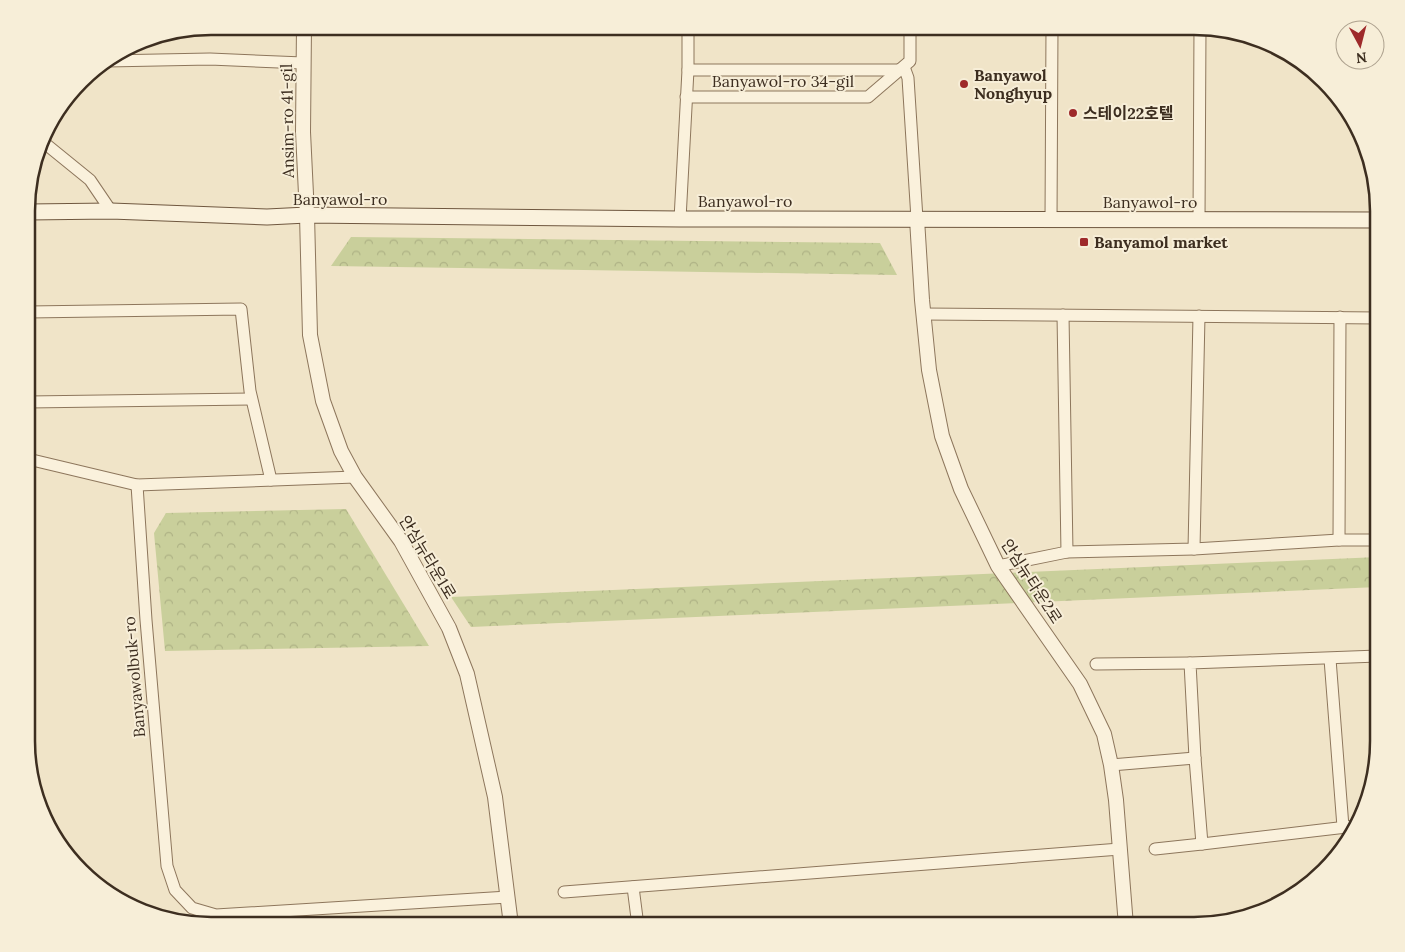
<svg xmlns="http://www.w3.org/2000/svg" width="1405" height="952" font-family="Lora,'Noto Sans KR',serif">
<defs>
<pattern id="park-crowns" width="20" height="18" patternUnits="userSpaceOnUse" patternTransform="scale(1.25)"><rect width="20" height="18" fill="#c9cf9b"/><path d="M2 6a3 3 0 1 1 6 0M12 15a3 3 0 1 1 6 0" fill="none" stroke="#aeb285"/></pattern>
</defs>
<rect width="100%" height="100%" fill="#f0e4c8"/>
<g fill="url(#park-crowns)">
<polygon points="351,237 880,243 897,275 331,266"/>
<polygon points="346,509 429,646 165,651 154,533 166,513"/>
<polygon points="1378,557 1378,587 471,627 451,597"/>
</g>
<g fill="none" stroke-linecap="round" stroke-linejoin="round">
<g stroke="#8d765c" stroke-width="13">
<g id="minor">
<polyline points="107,61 210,59 303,63"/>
<polyline points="904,67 908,78 917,219"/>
<polyline points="688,70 900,70"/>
<polyline points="686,97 868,97 910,61 910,27"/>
<polyline points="42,141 90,180 111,211"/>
<polyline points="680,219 688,70 688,26"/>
<polyline points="1051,220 1052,27"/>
<polyline points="1199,220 1200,27"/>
<polyline points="28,312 241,309 250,391 271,480"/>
<polyline points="923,314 1378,318"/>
<polyline points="1063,315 1067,552"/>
<polyline points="28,402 251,399"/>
<polyline points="28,459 137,485 355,477"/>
<polyline points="137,485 146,620 167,866 175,890 192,908 216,915 508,897"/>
<polyline points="1339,540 1340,317"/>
<polyline points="1194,549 1199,316"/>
<polyline points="998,566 1067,552 1194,549 1339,540 1378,540"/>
<polyline points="1330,659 1343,827"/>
<polyline points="1096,664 1190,663"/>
<polyline points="1111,765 1195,758"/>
<polyline points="1355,826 1202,844 1195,758 1190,663 1378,656"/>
<polyline points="1155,849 1202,844"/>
<polyline points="633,887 638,926"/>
<polyline points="564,892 1120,849"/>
</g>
</g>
<g stroke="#8d765c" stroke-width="16">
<g id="tertiary">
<polyline points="304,26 303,132 307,215 310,335 323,401 341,451 355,477 401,541 449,628 467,674 495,797 511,925"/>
<polyline points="917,219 922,300 929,370 942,436 961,489 998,566 1080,684 1104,734 1111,765 1116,800 1126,926"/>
</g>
</g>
<g stroke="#6f573f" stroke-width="17">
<polyline id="secondary" points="28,212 111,211 267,217 307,215 680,219 1378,220"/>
</g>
<use href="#minor" stroke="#faf1dc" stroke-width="11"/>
<use href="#tertiary" stroke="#faf1dc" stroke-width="14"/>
<use href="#secondary" stroke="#faf1dc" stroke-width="15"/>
</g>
<g fill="#9e2a2b" stroke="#f7eed8" stroke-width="2">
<circle cx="964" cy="84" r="5"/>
<circle cx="1073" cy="113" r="5"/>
<rect x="1079" y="237" width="10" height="10" rx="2.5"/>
</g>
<g text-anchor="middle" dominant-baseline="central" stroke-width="4" stroke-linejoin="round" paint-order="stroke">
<g font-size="16" font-weight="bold" fill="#3d2e20" stroke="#f7eed8" text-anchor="start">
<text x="974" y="75">Banyawol<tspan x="974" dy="18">Nonghyup</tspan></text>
<text x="1083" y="113">스테이22호텔</text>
<text x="1094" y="242">Banyamol market</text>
</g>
<g font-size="16" fill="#3d2e20" stroke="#f7eed8">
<text x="783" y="81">Banyawol-ro 34-gil</text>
<text transform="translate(287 121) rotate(-91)">Ansim-ro 41-gil</text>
<text x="340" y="199">Banyawol-ro</text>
<text x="745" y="201">Banyawol-ro</text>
<text x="1150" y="202">Banyawol-ro</text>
<text transform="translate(428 557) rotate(59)">안심뉴타운1로</text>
<text transform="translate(1032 581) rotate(57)">안심뉴타운2로</text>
<text transform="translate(134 677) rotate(-95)">Banyawolbuk-ro</text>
</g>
</g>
<path d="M0 0H1405V952H0ZM211 35H1194A176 176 0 0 1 1370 211V741A176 176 0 0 1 1194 917H211A176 176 0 0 1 35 741V211A176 176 0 0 1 211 35Z" fill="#f7eed8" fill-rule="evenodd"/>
<path fill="none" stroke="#3d2e20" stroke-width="2.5" d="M211 35H1194A176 176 0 0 1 1370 211V741A176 176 0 0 1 1194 917H211A176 176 0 0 1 35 741V211A176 176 0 0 1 211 35Z"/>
<g transform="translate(1360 45) rotate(173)"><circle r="24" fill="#f7eed8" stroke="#ada18e"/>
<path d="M0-4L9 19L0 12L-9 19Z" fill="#9e2a2b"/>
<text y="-8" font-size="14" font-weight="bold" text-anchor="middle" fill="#3d2e20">N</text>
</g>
</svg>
